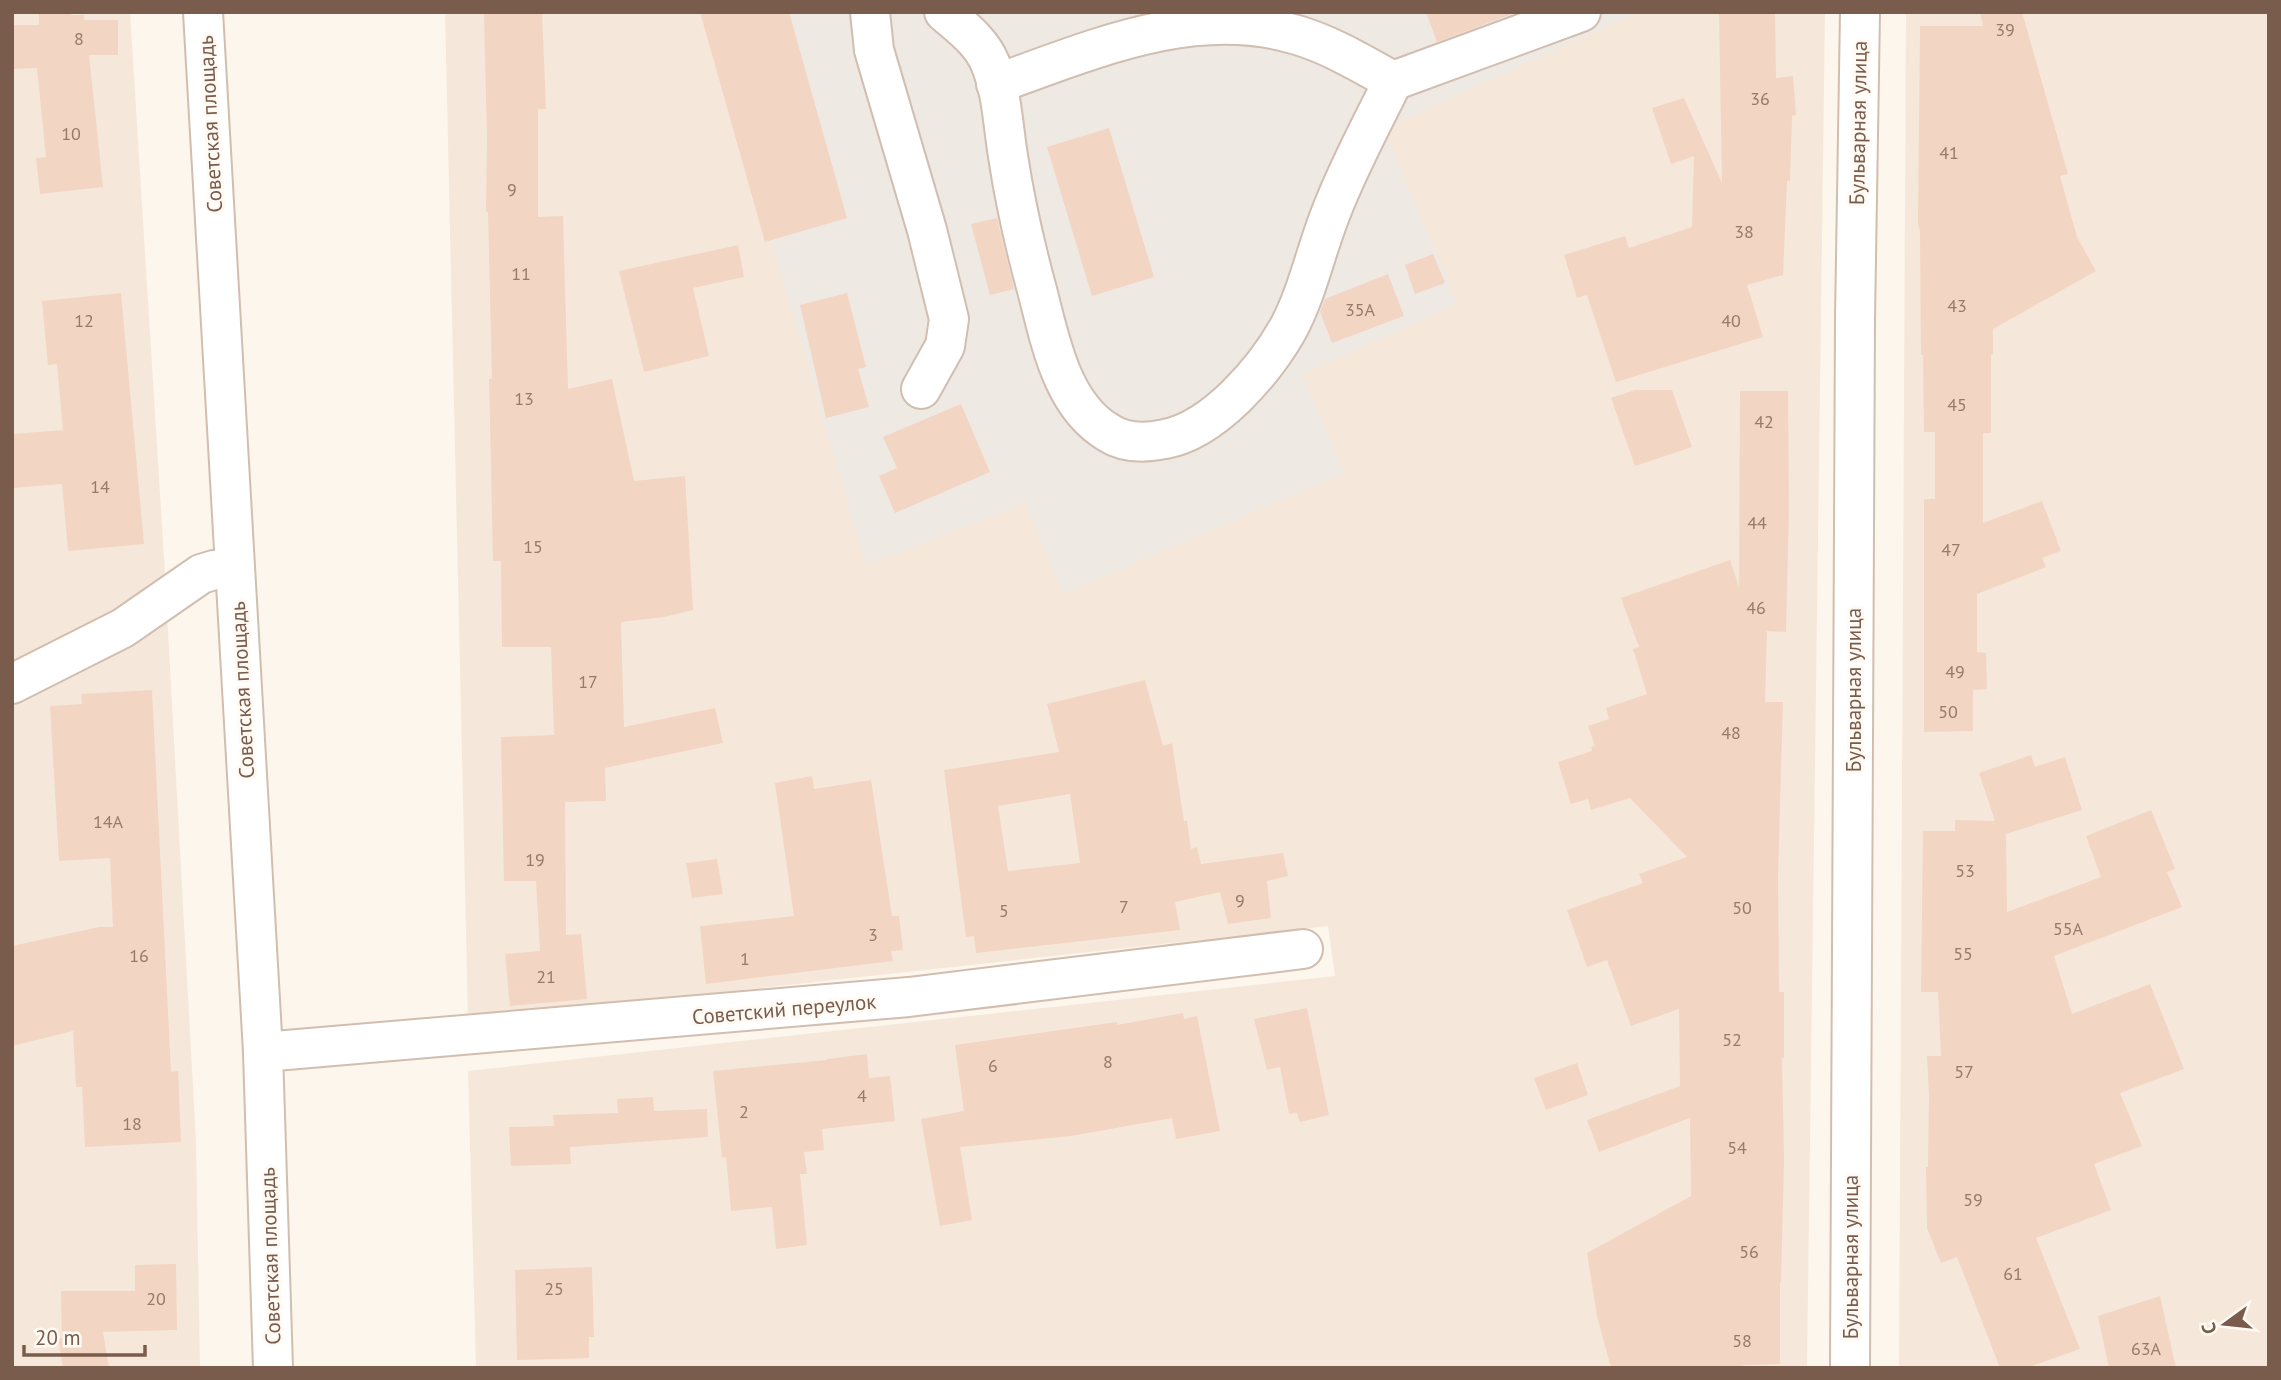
<svg xmlns="http://www.w3.org/2000/svg" width="2281" height="1380" font-family="'PT Sans',sans-serif">
<rect width="100%" height="100%" fill="#fdf6ec"/>
<g fill="#f5e8da">
<polygon points="12,12 130,12 164,558 196,1142 200,1368 12,1368"/>
<polygon points="445,12 1825,12 1807,1368 476,1368 468,1071 1335,976 1328,926 468,1020"/>
<polygon points="1906,12 2269,12 2269,1368 1899,1368"/>
</g>
<polygon fill="#efe9e4" points="700,12 1638,12 1384,129 1458,304 1303,374 1344,473 1063,594 1026,503 866,565 771,240 765,241"/>
<g fill="#f3d5c3" fill-rule="evenodd">
<polygon points="39,12 71,12 71,15 84,15 84,20 118,20 118,55 89,55 103,187 40,194 36,158 46,157 37,68 12,69 12,25 39,25"/>
<polygon points="484,12 542,12 546,109 538,109 538,217 563,216 568,389 612,379 634,481 685,476 693,610 664,617 621,622 624,727 715,708 723,743 605,768 606,801 565,802 566,935 581,934 587,999 510,1006 505,954 540,951 536,881 504,881 501,737 554,735 551,647 502,647 501,561 493,561 490,421 489,379 492,379 488,212 486,212 487,139"/>
<polygon points="700,12 789,12 847,218 765,242"/>
<polygon points="1426,12 1517,12 1437,42"/>
<polygon points="1719,12 1775,12 1776,78 1793,76 1796,115 1792,116 1790,181 1787,181 1783,275 1747,285 1763,337 1616,382 1587,295 1577,298 1564,255 1625,236 1629,248 1692,227 1694,156 1671,164 1652,108 1684,98 1722,183"/>
<polygon points="1980,12 2022,12 2068,174 2060,176 2077,237 2096,271 1993,329 1993,354 1991,354 1991,433 1983,433 1983,523 2042,501 2061,551 2042,558 2046,567 1977,594 1977,652 1986,653 1987,689 1973,690 1973,731 1924,732 1924,499 1935,499 1935,432 1924,432 1923,355 1921,355 1920,231 1918,224 1920,26 1983,26"/>
<polygon points="1109,128 1154,277 1092,296 1047,147"/>
<polygon points="997,218 1014,289 990,295 971,224"/>
<polygon points="738,245 744,277 693,288 709,356 644,372 619,271"/>
<polygon points="1433,254 1445,283 1415,294 1405,265"/>
<polygon points="1388,274 1404,316 1332,343 1320,312 1325,299"/>
<polygon points="121,293 144,544 68,551 62,484 12,488 12,434 63,430 57,364 48,365 42,301"/>
<polygon points="847,293 866,367 858,369 869,407 826,418 800,305"/>
<polygon points="1635,390 1672,390 1692,447 1635,466 1611,398"/>
<polygon points="1740,391 1788,391 1789,506 1786,632 1767,631 1765,702 1783,702 1778,875 1779,992 1784,992 1784,1058 1782,1058 1784,1160 1781,1282 1780,1282 1780,1364 1743,1365 1743,1368 1611,1368 1597,1316 1587,1253 1691,1196 1690,1118 1599,1152 1587,1120 1680,1086 1679,1009 1631,1026 1607,960 1587,967 1567,910 1643,883 1639,874 1687,857 1630,798 1591,810 1588,799 1571,804 1558,762 1592,751 1591,747 1595,746 1588,726 1609,719 1606,708 1647,694 1633,649 1639,647 1621,598 1730,560 1739,587"/>
<polygon points="961,404 990,472 895,513 879,476 897,468 883,437"/>
<path d="M1145,680l18,66 9,-3 12,78h3l4,28 6,-2 4,17 82,-11 5,23 -21,5 4,37 -43,6 -8,-32 -45,10 5,28 -204,23 -2,-17 -8,1 -22,-167 115,-18 -12,-48zM1070,794l10,69 -72,8 -10,-65z"/>
<polygon points="152,690 171,1072 178,1071 181,1142 85,1147 82,1087 76,1087 73,1031 12,1046 12,946 99,927 113,927 110,858 59,861 50,706 82,704 81,694"/>
<polygon points="2031,755 2035,767 2065,757 2082,810 2006,834 2007,912 2101,877 2086,836 2151,810 2175,869 2167,872 2182,907 2054,956 2072,1014 2150,984 2184,1069 2120,1093 2142,1146 2094,1164 2111,1210 2036,1238 2080,1349 2026,1368 2000,1368 1957,1257 1941,1263 1927,1228 1926,1167 1928,1167 1929,1094 1927,1056 1941,1056 1938,992 1921,992 1923,831 1955,831 1955,820 1995,821 1979,773"/>
<polygon points="812,776 814,789 871,780 892,916 899,916 903,950 891,951 893,961 706,984 700,926 794,916 775,783"/>
<polygon points="717,859 723,894 692,898 686,863"/>
<polygon points="1307,1008 1329,1115 1300,1122 1297,1113 1289,1114 1280,1067 1267,1070 1254,1019"/>
<polygon points="1183,1013 1184,1019 1197,1016 1220,1131 1176,1139 1172,1118 1071,1136 960,1147 972,1220 940,1226 921,1119 964,1111 955,1045 1117,1022 1117,1025"/>
<polygon points="867,1054 869,1078 890,1076 895,1121 822,1129 824,1150 804,1152 807,1174 800,1174 807,1245 776,1249 772,1207 731,1211 726,1157 722,1158 713,1071 827,1060 827,1059"/>
<polygon points="1577,1063 1588,1095 1546,1110 1534,1078"/>
<polygon points="653,1097 654,1111 707,1109 708,1137 570,1147 571,1164 511,1166 509,1127 554,1126 553,1115 618,1113 617,1099"/>
<polygon points="176,1264 177,1330 103,1332 109,1368 63,1368 58,1338 62,1338 61,1291 135,1291 135,1265"/>
<polygon points="592,1267 594,1337 589,1337 589,1358 517,1360 515,1270"/>
<polygon points="2160,1296 2176,1368 2109,1368 2098,1316"/>
</g>
<g fill="none" stroke-linecap="round" stroke-linejoin="round">
<g stroke="#d1beb0" stroke-width="42">
<g id="minor">
<polyline points="203,12 263,1052 273,1368"/>
<polyline points="870,12 874,50 927,230 949,319 945,346 921,389"/>
<path d="M944,12c17,15 37,29 46,51 12,28 13,63 18,93 7,46 17,90 29,134 13,49 24,115 72,143 17,11 37,10 56,6 49,-9 99,-68 123,-110 20,-37 28,-80 44,-119 17,-44 40,-86 61,-129l188,-69"/>
<path d="M996,84c96,-34 198,-80 301,-49 34,10 65,29 96,46"/>
<polyline points="12,684 123,628 201,574 214,570 235,569"/>
<polyline points="263,1052 909,997 1303,949"/>
<polyline points="1850,1368 1855,319 1860,12"/>
</g>
</g>
<use href="#minor" stroke="#fff" stroke-width="38"/>
</g>
<g text-anchor="middle" dominant-baseline="central" stroke-width="6" stroke-linejoin="round" paint-order="stroke">
<g font-size="18" fill="#987a6a">
<text x="2005" y="29">39</text>
<text x="79" y="38">8</text>
<text x="1760" y="98">36</text>
<text x="71" y="133">10</text>
<text x="1949" y="152">41</text>
<text x="512" y="189">9</text>
<text x="1744" y="231">38</text>
<text x="521" y="273">11</text>
<text x="1957" y="305">43</text>
<text x="1360" y="309">35А</text>
<text x="84" y="320">12</text>
<text x="1731" y="320">40</text>
<text x="524" y="398">13</text>
<text x="1957" y="404">45</text>
<text x="1764" y="421">42</text>
<text x="100" y="486">14</text>
<text x="1757" y="522">44</text>
<text x="533" y="546">15</text>
<text x="1951" y="549">47</text>
<text x="1756" y="607">46</text>
<text x="1955" y="671">49</text>
<text x="588" y="681">17</text>
<text x="1948" y="711">50</text>
<text x="1731" y="732">48</text>
<text x="108" y="821">14А</text>
<text x="535" y="859">19</text>
<text x="1965" y="870">53</text>
<text x="1240" y="900">9</text>
<text x="1124" y="906">7</text>
<text x="1742" y="907">50</text>
<text x="1004" y="910">5</text>
<text x="2068" y="928">55А</text>
<text x="873" y="934">3</text>
<text x="1963" y="953">55</text>
<text x="139" y="955">16</text>
<text x="745" y="958">1</text>
<text x="546" y="976">21</text>
<text x="1732" y="1039">52</text>
<text x="1108" y="1061">8</text>
<text x="993" y="1065">6</text>
<text x="1964" y="1071">57</text>
<text x="862" y="1095">4</text>
<text x="744" y="1111">2</text>
<text x="132" y="1123">18</text>
<text x="1737" y="1147">54</text>
<text x="1973" y="1199">59</text>
<text x="1749" y="1251">56</text>
<text x="2013" y="1273">61</text>
<text x="554" y="1288">25</text>
<text x="156" y="1298">20</text>
<text x="1742" y="1340">58</text>
<text x="2146" y="1348">63А</text>
</g>
<g font-size="21" fill="#7a5c4d" stroke="#fffaf3">
<text transform="translate(1858 123) rotate(-89)">Бульварная улица</text>
<text transform="translate(210 124) rotate(-93)">Советская площадь</text>
<text transform="translate(242 690) rotate(-93)">Советская площадь</text>
<text transform="translate(1853 690) rotate(-90)">Бульварная улица</text>
<text transform="translate(784 1009) rotate(-5)">Советский переулок</text>
<text transform="translate(270 1256) rotate(-92)">Советская площадь</text>
<text transform="translate(1850 1257) rotate(-90)">Бульварная улица</text>
</g>
</g>
<rect width="2281" height="1380" fill="none" stroke="#7a5c4d" stroke-width="28"/>
<g transform="translate(2225 1324) rotate(255)" stroke="#fffaf3" stroke-width="5" paint-order="stroke">
<path d="M0-5L12 26L0 18L-12 26Z" fill="#7a5c4d"/>
<text y="-10" font-size="19" font-weight="bold" text-anchor="middle" fill="#7a5c4d">С</text>
</g>
<path d="M24 1345v10h121v-10" fill="none" stroke="#7a5c4d" stroke-width="3.5"/>
<text x="35" y="1345" font-size="21" fill="#7a5c4d" stroke="#fffaf3" stroke-width="5" paint-order="stroke">20 m</text>
</svg>
